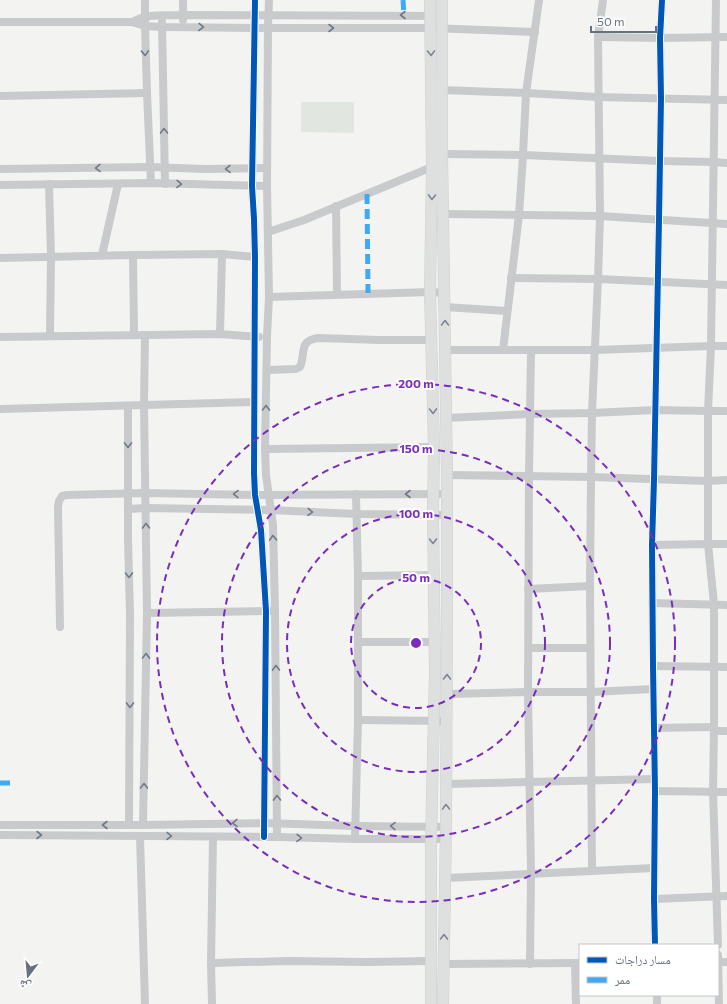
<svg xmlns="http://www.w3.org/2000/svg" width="727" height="1004" font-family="Commissioner,'Noto Naskh Arabic',sans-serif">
<rect width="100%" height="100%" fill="#f3f4f2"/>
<polygon fill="#e1e6e0" points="301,102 354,102 354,133 301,132"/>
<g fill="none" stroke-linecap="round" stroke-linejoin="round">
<g stroke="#cfd0d0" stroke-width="12">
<g id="secondary">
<polyline points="430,0 432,167 430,292 434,447 433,515 435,673 431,840 431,1004"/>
<polyline points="442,0 442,154 447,475 447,605 446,827 443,1004"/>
</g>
</g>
<g stroke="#c9cacc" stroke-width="8">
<polyline points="145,0 145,26 147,93 151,183"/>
<polyline points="255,0 252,186 254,219 255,257 254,473 255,495 261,530 266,611 264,837"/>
<polyline points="269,0 268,27 267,186 269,297 267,337 265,449 266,475 273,525 274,568 275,610 277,837"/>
<polyline points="716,0 711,346 708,411 708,544 727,544"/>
<polyline points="183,20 183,0"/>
<polyline points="0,22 132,22 145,26 162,27 255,28 431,28 535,32"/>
<path d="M132,22c15,-9 34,-6 51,-7l259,1"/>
<polyline points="162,22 165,184"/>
<polyline points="598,37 660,38 727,37"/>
<polyline points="442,90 526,93 598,97 727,100"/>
<polyline points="0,96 147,93"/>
<polyline points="442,154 523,155 660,161 714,162 727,163"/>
<polyline points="0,169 150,167 205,169 267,168"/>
<polyline points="49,184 51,256 50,336"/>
<polyline points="0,185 151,183 267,186"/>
<polyline points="336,206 337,294"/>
<polyline points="443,214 600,216 727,224"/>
<polyline points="268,232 304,220 432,167"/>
<polyline points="102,255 118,184"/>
<polyline points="133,255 134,335"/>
<polyline points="0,258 133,255 222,254 255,257"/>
<polyline points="511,278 598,279 727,285"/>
<polyline points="269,297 430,292 444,293"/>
<polyline points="445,307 507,311"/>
<polyline points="220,334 222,254"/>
<polyline points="0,337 220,334 259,337"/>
<polyline points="445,350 594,350 711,346 727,346"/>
<polyline points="503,350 519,215 523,155 526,93 539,0"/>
<polyline points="531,351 529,477 528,692 591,692 653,689"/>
<path d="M267,370l29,-1 4,-2c6,-14 -2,-26 18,-29l62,2h52"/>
<polyline points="128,406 128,540 130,615 129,825"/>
<polyline points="0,409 254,402"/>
<polyline points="446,418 530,414 592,413 655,410 708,411 727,411"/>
<polyline points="265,449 434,447"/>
<polyline points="447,475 591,477 707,481 727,480"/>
<polyline points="128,509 145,508 271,510 356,514 447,515"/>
<polyline points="652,545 708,544 714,604 714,727 713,792 718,945"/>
<polyline points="358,576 434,575"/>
<polyline points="528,589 590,586"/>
<polyline points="652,603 727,605"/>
<polyline points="147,613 270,611"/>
<polyline points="60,627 58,507 59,501 62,496 67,495 145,493 255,495 447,494"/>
<polyline points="358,642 435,642"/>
<polyline points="529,648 590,648"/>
<polyline points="653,666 727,667"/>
<polyline points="447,694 528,692 531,873 530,964"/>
<polyline points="358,720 446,721"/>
<polyline points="654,728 714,727"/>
<polyline points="714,731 727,731"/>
<polyline points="446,784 655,779"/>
<polyline points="655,791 727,792"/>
<polyline points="0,825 143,825 264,823 355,826 446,827"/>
<polyline points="143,825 147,613 144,406 145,335"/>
<polyline points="0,835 277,837 355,839 445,839"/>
<polyline points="140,836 145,1004"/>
<polyline points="213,837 211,963 288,961 367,962 431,961"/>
<polyline points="355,839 358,720 358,576 356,494"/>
<polyline points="592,871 590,586 591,477 592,413 598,279 600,216 598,37 603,0"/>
<polyline points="445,878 654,868"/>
<polyline points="654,899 727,896"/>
<polyline points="655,945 654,899 655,791 653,666 652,545 654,480 659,220 661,98 660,38 662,0"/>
<polyline points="718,955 719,1004"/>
<polyline points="718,962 727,962"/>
<polyline points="211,963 212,1004"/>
<polyline points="575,963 576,1004"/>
<polyline points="443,964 580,963"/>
<polyline points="657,995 657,1004"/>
</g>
<use href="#secondary" stroke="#dedfdf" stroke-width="11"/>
<g stroke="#3fa9f5" stroke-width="5" stroke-dasharray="10 5" stroke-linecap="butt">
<polyline points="403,0 404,15"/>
<polyline points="367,194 368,293"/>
<polyline points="0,783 11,783"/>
</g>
<g stroke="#fff" stroke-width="8">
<g id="cycleway">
<polyline points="255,0 252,186 254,219 255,257 254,473 255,495 261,530 266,611 264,837"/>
<polyline points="655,945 654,899 655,791 653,666 652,545 654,480 659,220 661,98 660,38 662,0"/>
</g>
</g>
<use href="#cycleway" stroke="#0057b8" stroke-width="6"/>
</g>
<defs><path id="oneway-chevron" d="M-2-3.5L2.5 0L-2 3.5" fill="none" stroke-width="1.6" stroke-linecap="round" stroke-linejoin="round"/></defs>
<g stroke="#6f7988">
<use href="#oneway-chevron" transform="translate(403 15) rotate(-180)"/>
<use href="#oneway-chevron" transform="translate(201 27) rotate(1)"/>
<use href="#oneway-chevron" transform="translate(331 28)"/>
<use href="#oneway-chevron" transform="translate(145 53) rotate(88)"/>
<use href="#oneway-chevron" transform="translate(164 131) rotate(-91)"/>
<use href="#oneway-chevron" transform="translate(98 168) rotate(179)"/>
<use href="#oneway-chevron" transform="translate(228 169) rotate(179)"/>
<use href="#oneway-chevron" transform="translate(179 184) rotate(1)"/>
<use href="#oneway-chevron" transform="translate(266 408) rotate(-89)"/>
<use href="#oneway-chevron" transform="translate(128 445) rotate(90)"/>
<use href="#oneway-chevron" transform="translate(236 494) rotate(-179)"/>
<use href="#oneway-chevron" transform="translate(408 494) rotate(180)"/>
<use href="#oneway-chevron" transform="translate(310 512) rotate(3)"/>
<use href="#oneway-chevron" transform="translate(146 526) rotate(-91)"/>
<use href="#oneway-chevron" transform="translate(273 538) rotate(-92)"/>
<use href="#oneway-chevron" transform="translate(129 575) rotate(89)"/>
<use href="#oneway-chevron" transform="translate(146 656) rotate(-89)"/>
<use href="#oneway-chevron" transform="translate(276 668) rotate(-91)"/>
<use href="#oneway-chevron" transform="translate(130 705) rotate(90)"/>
<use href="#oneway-chevron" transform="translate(144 786) rotate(-89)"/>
<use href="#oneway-chevron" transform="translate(277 798) rotate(-91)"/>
<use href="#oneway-chevron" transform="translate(235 823) rotate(179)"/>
<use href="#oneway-chevron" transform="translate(105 825) rotate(-180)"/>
<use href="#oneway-chevron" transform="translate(393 826) rotate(-179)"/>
<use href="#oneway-chevron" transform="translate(39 835)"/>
<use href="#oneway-chevron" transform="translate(169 836) rotate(1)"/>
<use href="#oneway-chevron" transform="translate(299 838) rotate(1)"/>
</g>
<g stroke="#7d8694">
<use href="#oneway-chevron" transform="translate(431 53) rotate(89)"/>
<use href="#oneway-chevron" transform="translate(432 197) rotate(91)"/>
<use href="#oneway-chevron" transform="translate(445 323) rotate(-90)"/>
<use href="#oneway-chevron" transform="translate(433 411) rotate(89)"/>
<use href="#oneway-chevron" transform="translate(433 541) rotate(89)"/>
<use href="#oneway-chevron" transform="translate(447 677) rotate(-90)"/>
<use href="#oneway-chevron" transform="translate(446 807) rotate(-90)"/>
<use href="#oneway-chevron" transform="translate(444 937) rotate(-89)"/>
</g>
<g fill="none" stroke="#7b2cbf" stroke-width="2" stroke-dasharray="7 5">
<circle cx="416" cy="643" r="65"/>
<circle cx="416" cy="643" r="129"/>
<circle cx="416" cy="643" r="194"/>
<circle cx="416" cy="643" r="259"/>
</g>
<circle cx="416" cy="643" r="6" fill="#7b2cbf" stroke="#fff" stroke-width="2"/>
<g font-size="12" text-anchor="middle" font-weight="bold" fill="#7b2cbf" stroke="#fff" stroke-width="4" stroke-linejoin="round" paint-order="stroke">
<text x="416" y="388">200 m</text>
<text x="416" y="453">150 m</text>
<text x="416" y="518">100 m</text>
<text x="416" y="582">50 m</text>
</g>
<rect x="579" y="944" width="140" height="52" fill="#ffffff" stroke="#c1c6cd"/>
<rect x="587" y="957" width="20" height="6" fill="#0057b8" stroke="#c1c6cd"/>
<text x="615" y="964" font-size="12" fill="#657081">مسار دراجات</text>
<rect x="587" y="977" width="20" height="6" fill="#3fa9f5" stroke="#c1c6cd"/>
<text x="615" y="984" font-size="12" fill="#657081">ممر</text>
<g transform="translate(28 976) rotate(196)" stroke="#ffffff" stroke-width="3" paint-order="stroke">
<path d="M0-3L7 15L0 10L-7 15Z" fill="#657081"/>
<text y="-6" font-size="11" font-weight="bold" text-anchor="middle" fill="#657081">ش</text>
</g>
<path d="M591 26v6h65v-6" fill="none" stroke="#657081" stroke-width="2"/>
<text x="597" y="26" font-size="12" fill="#657081" stroke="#ffffff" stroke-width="3" paint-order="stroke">50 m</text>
</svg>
